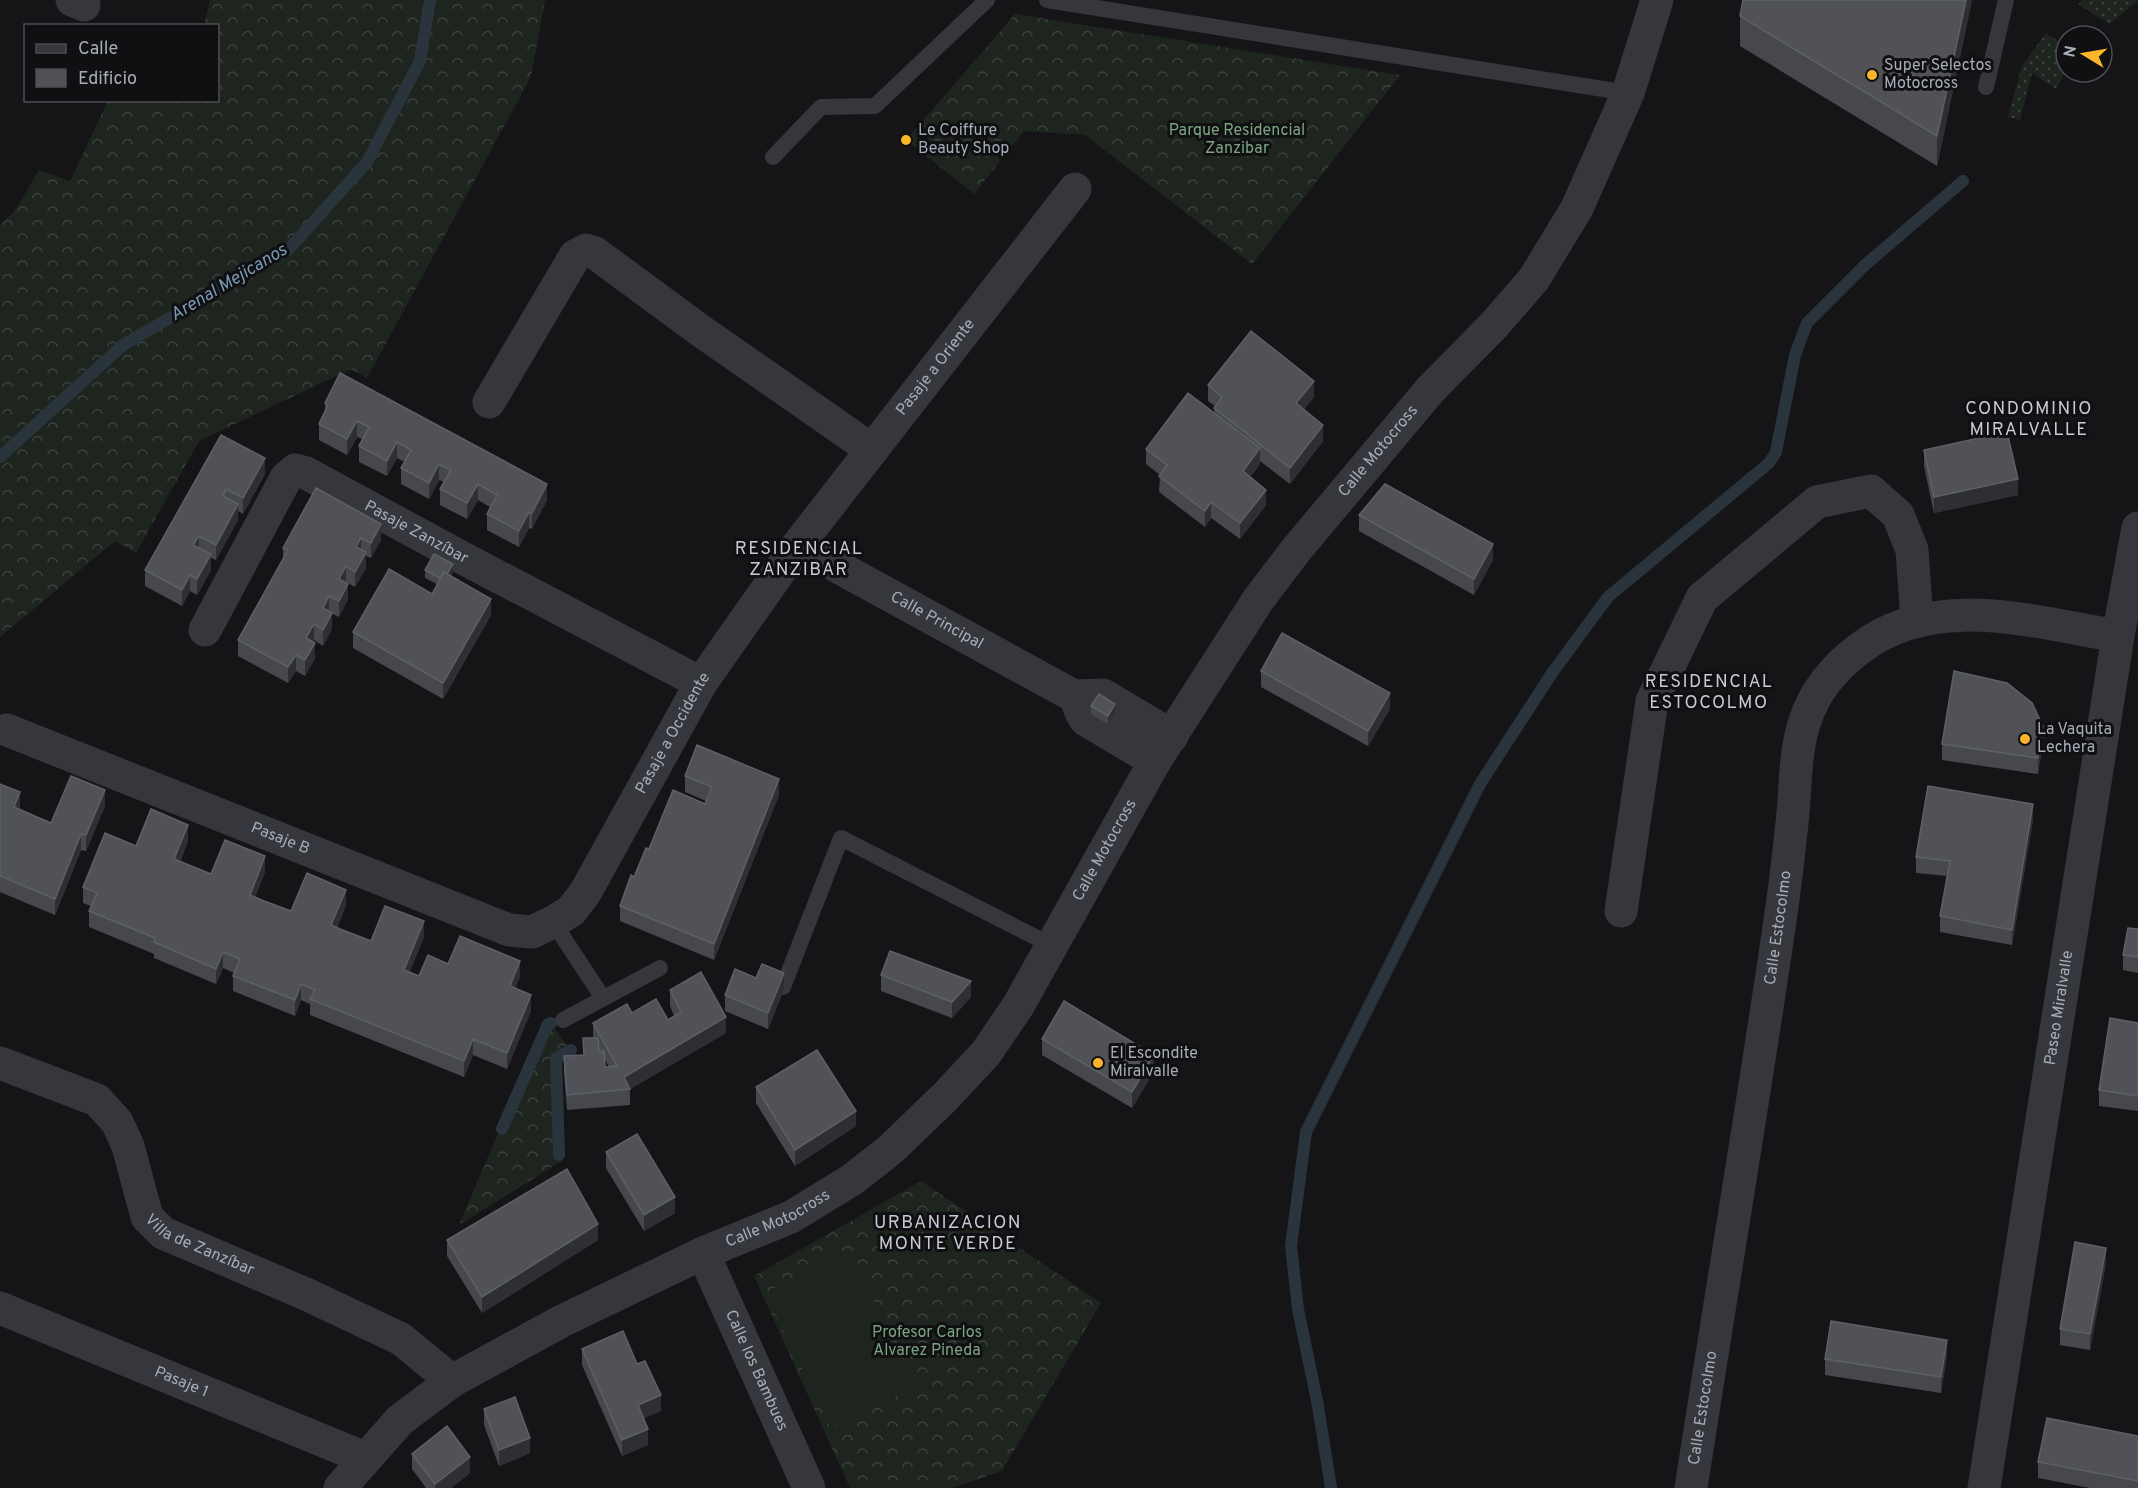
<svg xmlns="http://www.w3.org/2000/svg" width="2138" height="1488" font-family="Overpass,sans-serif">
<defs>
<pattern id="grass-dots" width="8" height="8" patternUnits="userSpaceOnUse" patternTransform="scale(1.5)"><rect width="8" height="8" fill="#1d251e"/><path d="M2 2h.1M6 6h.1" fill="none" stroke="#3b423d" stroke-width="1.8" stroke-linecap="round"/></pattern>
<pattern id="forest-crowns" width="20" height="18" patternUnits="userSpaceOnUse" patternTransform="scale(1.5)"><rect width="20" height="18" fill="#1d251e"/><path d="M2 6a3 3 0 1 1 6 0M12 15a3 3 0 1 1 6 0" fill="none" stroke="#3b423d"/></pattern>
</defs>
<rect width="100%" height="100%" fill="#151517"/>
<g fill="url(#grass-dots)">
<polygon points="2083,0 2138,0 2138,1 2109,24 2078,4"/>
<polygon points="2046,33 2066,47 2066,70 2056,89 2032,73 2020,120 2008,117 2022,66"/>
</g>
<g fill="url(#forest-crowns)">
<polygon points="210,0 545,0 531,77 367,378 351,369 199,441 136,553 115,541 0,637 0,225 14,212 39,170 70,181 108,101 218,100 218,26 204,25"/>
<polygon points="1015,14 1400,75 1252,264 1085,135 1024,131 974,194 906,140"/>
<polygon points="547,1018 572,1052 558,1060 563,1160 459,1225"/>
<polygon points="921,1181 1101,1303 1002,1471 952,1488 850,1488 754,1276"/>
</g>
<polygon fill="#1d251e" points="848,1251 916,1386 831,1428 765,1293"/>
<g fill="none" stroke-linecap="round" stroke-linejoin="round">
<g stroke="#2a343c" stroke-width="12">
<polyline points="0,457 123,345 289,249 367,162 420,61 430,0"/>
<polyline points="502,1129 548,1024 551,1023"/>
<polyline points="559,1155 556,1058 571,1050"/>
<polyline points="1331,1488 1318,1406 1298,1309 1291,1246 1306,1132 1480,784 1552,673 1608,597 1769,463 1776,452 1795,355 1807,323 1865,265 1963,181"/>
</g>
<g stroke="#36373c" stroke-width="16">
<polyline points="1047,0 1628,93"/>
<polyline points="1986,87 2006,0"/>
<polyline points="773,157 821,107 875,106 987,0"/>
<polyline points="553,922 603,998"/>
<polyline points="783,987 841,838 1051,945"/>
<polyline points="563,1020 660,968"/>
</g>
<g stroke="#36373c" stroke-width="33">
<polyline points="72,0 84,5"/>
<polyline points="489,402 575,256 586,250 595,253 701,331 872,450"/>
<path id="s1" d="M798,545l276,151 29,-1 69,41"/>
<path id="s2" d="M205,630l81,-152 9,-8 11,3 153,83 242,127"/>
<path d="M1074,696c6,7 5,18 12,24l69,41"/>
<path id="s3" d="M7,730l502,200 23,2 21,-10 18,-11 14,-18 116,-210 97,-138 277,-356"/>
<polyline points="1621,911 1652,701 1702,598 1817,502 1871,491 1898,515 1912,550 1917,621"/>
<path id="s4" d="M0,1063l97,37 20,22 11,24 19,71 16,16 145,62 93,44 51,42"/>
<path id="s5" d="M703,1253l106,235"/>
<path id="s6" d="M0,1308l365,150"/>
<path id="s7" d="M340,1488l60,-68 52,-39 110,-60 141,-68 88,-36 62,-38 38,-30 55,-53 40,-43 32,-47 137,-245 103,-161 38,-50 134,-160 64,-65 40,-46 43,-71 51,-115 29,-93"/>
<path id="s8" d="M1691,1488c28,-182 59,-364 86,-547 6,-39 11,-79 15,-118 4,-34 2,-70 13,-102 9,-29 30,-54 54,-72 74,-58 174,-27 259,-13"/>
<path id="s9" d="M1984,1488l134,-852 20,-108"/>
</g>
</g>
<g fill="#46484c" fill-rule="evenodd">
<polygon points="1972,0 1937,166 1740,46 1740,16"/>
<polygon points="1208,385 1314,397 1304,409 1323,441 1290,484 1260,461 1260,464 1250,477 1266,505 1240,539 1211,518 1205,527 1159,492 1160,475 1146,464 1146,449 1214,412 1214,408 1215,406 1208,401"/>
<polygon points="325,403 547,500 532,529 529,528 519,547 487,530 487,514 490,507 478,500 467,519 440,505 440,489 444,482 439,480 429,499 401,484 401,468 405,462 397,458 387,476 359,462 359,446 363,439 357,437 347,455 319,440 319,424 325,412"/>
<polygon points="221,435 265,474 243,514 238,511 238,520 216,560 211,558 211,570 197,595 190,591 182,606 145,586 145,570"/>
<polygon points="1924,450 2018,495 1934,513 1924,466"/>
<polygon points="316,488 381,540 371,558 366,556 366,568 355,587 346,582 348,599 339,617 329,612 332,629 323,646 314,640 313,642 315,658 305,676 296,671 288,683 238,656 238,640 283,558 283,548"/>
<polygon points="1359,515 1493,560 1474,595 1359,531"/>
<polygon points="425,570 453,572 451,576 491,615 443,699 353,648 353,632 432,594 437,584 425,578"/>
<polygon points="1261,671 1390,709 1368,746 1261,687"/>
<polygon points="1091,706 1115,712 1108,724 1091,714"/>
<polygon points="2043,741 2038,774 1942,760 1942,744"/>
<polygon points="685,776 779,795 714,960 620,921 620,906 649,849 705,804 706,801 685,792"/>
<polygon points="0,784 20,808 20,810 51,823 105,806 86,851 81,850 55,915 0,892"/>
<polygon points="2033,820 2012,945 1940,932 1940,916 1947,876 1916,873 1916,857"/>
<polygon points="188,841 180,862 211,874 265,872 255,897 291,911 346,905 337,928 371,941 424,937 409,972 419,976 448,964 520,977 515,988 531,1011 507,1069 473,1055 464,1077 310,1015 310,1004 301,1000 295,1016 233,991 233,976 234,973 223,968 216,984 154,958 154,954 89,927 89,911 91,906 83,903 83,887 136,846"/>
<polygon points="2138,929 2138,973 2123,970 2123,955"/>
<polygon points="881,975 971,997 952,1018 881,991"/>
<polygon points="784,989 768,1029 725,1011 725,995"/>
<path d="M670,990l56,43 -96,56v16l-63,5 -3,-38v-16l19,-1v-17h10v-15l39,-10 36,7 6,-4 -4,-10zM605,1060l4,7h-4z"/>
<polygon points="2138,1023 2138,1111 2099,1106 2099,1090"/>
<polygon points="1042,1039 1154,1071 1132,1108 1042,1055"/>
<polygon points="756,1087 856,1126 795,1166 756,1103"/>
<polygon points="606,1152 675,1213 644,1231 606,1168"/>
<polygon points="447,1240 598,1240 482,1313 447,1256"/>
<polygon points="2106,1263 2090,1350 2060,1345 2060,1329"/>
<polygon points="582,1349 637,1364 661,1411 644,1418 648,1445 622,1456 582,1365"/>
<polygon points="1947,1355 1941,1393 1825,1375 1825,1359"/>
<polygon points="484,1409 530,1453 499,1466 484,1425"/>
<polygon points="2138,1436 2138,1488 2090,1488 2038,1478 2038,1462"/>
<polygon points="412,1454 470,1473 451,1488 426,1488 412,1469"/>
</g>
<g fill="#2e2f32">
<polygon points="1966,0 1972,0 1937,166 1937,136"/>
<polygon points="1314,381 1314,397 1296,419 1296,403"/>
<polygon points="357,421 357,437 347,455 347,439"/>
<polygon points="1323,425 1323,441 1290,484 1290,468"/>
<polygon points="397,442 397,458 387,476 387,461"/>
<polygon points="1260,448 1260,464 1243,487 1243,471"/>
<polygon points="265,458 265,474 243,514 243,498"/>
<polygon points="439,464 439,480 429,499 429,483"/>
<polygon points="2018,479 2018,495 1934,513 1934,497"/>
<polygon points="478,484 478,500 467,519 467,503"/>
<polygon points="547,484 547,500 532,529 532,513"/>
<polygon points="1266,490 1266,505 1240,539 1240,523"/>
<polygon points="1211,502 1211,518 1205,527 1205,511"/>
<polygon points="238,504 238,520 216,560 216,545"/>
<polygon points="529,512 529,528 519,547 519,531"/>
<polygon points="381,524 381,540 371,558 371,543"/>
<polygon points="199,536 199,552 193,545"/>
<polygon points="361,538 361,553 356,547"/>
<polygon points="1493,544 1493,560 1474,595 1474,579"/>
<polygon points="366,552 366,568 355,587 355,572"/>
<polygon points="211,554 211,570 197,595 197,579"/>
<polygon points="453,564 453,572 444,588 444,580"/>
<polygon points="346,566 346,582 339,595 339,579"/>
<polygon points="190,575 190,591 182,606 182,590"/>
<polygon points="348,584 348,599 339,617 339,601"/>
<polygon points="329,596 329,612 323,608"/>
<polygon points="491,599 491,615 443,699 443,683"/>
<polygon points="332,613 332,629 323,646 323,630"/>
<polygon points="314,624 314,640 306,654 306,638"/>
<polygon points="315,643 315,658 305,676 305,660"/>
<polygon points="296,655 296,671 288,683 288,667"/>
<polygon points="1390,693 1390,709 1368,746 1368,731"/>
<polygon points="1115,704 1115,712 1108,724 1108,716"/>
<polygon points="2043,726 2043,741 2038,774 2038,758"/>
<polygon points="779,779 779,795 714,960 714,944"/>
<polygon points="105,790 105,806 86,851 86,835"/>
<polygon points="20,792 20,808 14,823 14,807"/>
<polygon points="2033,804 2033,820 2012,945 2012,930"/>
<polygon points="188,825 188,841 174,875 174,859"/>
<polygon points="81,834 81,850 55,915 55,899"/>
<polygon points="265,856 265,872 250,911 250,895"/>
<polygon points="346,890 346,905 331,941 331,925"/>
<polygon points="424,921 424,937 404,986 404,970"/>
<polygon points="223,952 223,968 216,984 216,969"/>
<polygon points="520,961 520,977 510,1002 510,986"/>
<polygon points="784,973 784,989 768,1029 768,1013"/>
<polygon points="971,981 971,997 952,1018 952,1002"/>
<polygon points="301,984 301,1000 295,1016 295,1000"/>
<polygon points="531,995 531,1011 507,1069 507,1053"/>
<polygon points="726,1017 726,1033 630,1089 624,1077"/>
<polygon points="473,1039 473,1055 464,1077 464,1061"/>
<polygon points="1154,1055 1154,1071 1132,1108 1132,1092"/>
<polygon points="856,1111 856,1126 795,1166 795,1150"/>
<polygon points="675,1197 675,1213 644,1231 644,1215"/>
<polygon points="598,1224 598,1240 482,1313 482,1297"/>
<polygon points="2106,1248 2106,1263 2090,1350 2090,1334"/>
<polygon points="1947,1340 1947,1355 1941,1393 1941,1377"/>
<polygon points="661,1395 661,1411 638,1421 638,1405"/>
<polygon points="648,1429 648,1445 622,1456 622,1440"/>
<polygon points="530,1438 530,1453 499,1466 499,1450"/>
<polygon points="470,1457 470,1473 451,1488 435,1488 435,1484"/>
</g>
<g fill="#515258" stroke="#5e6067" stroke-width="1.5">
<polygon points="1743,0 1966,0 1937,136 1740,16"/>
<polygon points="1251,331 1314,381 1296,403 1323,425 1290,468 1214,408 1222,397 1208,385"/>
<polygon points="340,373 547,484 532,513 529,512 519,531 487,514 497,495 478,484 467,503 440,489 451,470 439,464 429,483 401,468 411,450 397,442 387,461 359,446 369,427 357,421 347,439 319,424 328,405 325,403"/>
<polygon points="1188,393 1260,448 1243,471 1266,490 1240,523 1211,502 1205,511 1159,476 1167,465 1146,449"/>
<polygon points="2007,432 2018,479 1934,497 1924,450"/>
<polygon points="221,435 265,458 243,498 226,489 223,496 238,504 216,545 199,536 193,545 211,554 197,579 190,575 182,590 145,570"/>
<polygon points="1385,484 1493,544 1474,579 1359,515"/>
<polygon points="316,488 381,524 371,543 361,538 356,547 366,552 355,572 346,566 339,579 348,584 339,601 329,596 323,608 332,613 323,630 314,624 306,638 315,643 305,660 296,655 288,667 238,640 288,550 283,548"/>
<polygon points="434,554 453,564 447,574 444,572 440,578 425,570"/>
<polygon points="389,569 432,594 444,572 491,599 443,683 353,632"/>
<polygon points="1282,633 1390,693 1368,731 1261,671"/>
<polygon points="1954,671 2007,683 2032,703 2043,726 2038,758 1942,744"/>
<polygon points="1099,694 1115,704 1108,716 1091,706"/>
<polygon points="697,745 779,779 714,944 620,906 631,875 634,877 646,848 649,849 673,790 705,804 712,787 685,776"/>
<polygon points="71,776 105,790 86,835 81,834 55,899 0,876 0,784 20,792 14,807 51,823"/>
<polygon points="1928,786 2033,804 2012,930 1940,916 1950,861 1916,857"/>
<polygon points="151,809 188,825 174,859 211,874 225,840 265,856 250,895 264,901 291,911 307,873 346,890 331,925 340,929 371,941 385,906 424,921 404,970 419,976 428,955 448,964 460,936 520,961 510,986 531,995 507,1053 473,1039 464,1061 310,999 315,990 301,984 295,1000 233,976 240,959 223,952 216,969 154,942 155,938 89,911 97,893 83,887 105,833 136,846"/>
<polygon points="2128,928 2138,929 2138,957 2123,955"/>
<polygon points="890,951 971,981 952,1002 881,975"/>
<polygon points="762,964 784,973 768,1013 725,995 735,969 756,978"/>
<polygon points="701,972 726,1017 624,1077 630,1089 567,1095 564,1056 584,1055 583,1038 598,1038 599,1052 604,1051 605,1067 617,1066 593,1023 627,1004 632,1013 656,999 668,1020 681,1012 670,990"/>
<polygon points="1064,1001 1154,1055 1132,1092 1042,1039"/>
<polygon points="2110,1018 2138,1023 2138,1096 2099,1090"/>
<polygon points="817,1050 856,1111 795,1150 756,1087"/>
<polygon points="637,1134 675,1197 644,1215 606,1152"/>
<polygon points="567,1169 598,1224 482,1297 447,1240"/>
<polygon points="2075,1242 2106,1248 2090,1334 2060,1329"/>
<polygon points="1831,1321 1947,1340 1941,1377 1825,1359"/>
<polygon points="623,1331 637,1364 645,1361 661,1395 638,1405 648,1429 622,1440 582,1349"/>
<polygon points="515,1397 530,1438 499,1450 484,1409"/>
<polygon points="2047,1418 2138,1436 2138,1481 2038,1462"/>
<polygon points="447,1426 470,1457 435,1484 412,1454"/>
</g>
<g fill="#fcb528" stroke="#101012" stroke-width="2">
<circle cx="1872" cy="75" r="6"/>
<circle cx="906" cy="140" r="6"/>
<circle cx="2025" cy="739" r="6"/>
<circle cx="1098" cy="1063" r="6"/>
</g>
<g text-anchor="middle" dominant-baseline="central" stroke-width="6" stroke-linejoin="round" paint-order="stroke">
<g font-size="16" fill="#a6acb8" stroke="#101012" text-anchor="start">
<text x="1884" y="66">Super Selectos<tspan x="1884" dy="18">Motocross</tspan></text>
<text x="918" y="131">Le Coiffure<tspan x="918" dy="18">Beauty Shop</tspan></text>
<text x="2037" y="730">La Vaquita<tspan x="2037" dy="18">Lechera</tspan></text>
<text x="1110" y="1054">El Escondite<tspan x="1110" dy="18">Miralvalle</tspan></text>
</g>
<g font-size="16" fill="#7ca47f" stroke="#101012">
<text x="1237" y="131">Parque Residencial<tspan x="1237" dy="18">Zanzibar</tspan></text>
<text x="927" y="1333">Profesor Carlos<tspan x="927" dy="18">Alvarez Pineda</tspan></text>
</g>
<g font-size="16" fill="#a6acb8" stroke="#101012">
<text stroke="none"><textPath href="#s3" startOffset="1264">Pasaje a Oriente</textPath></text>
<text stroke="none"><textPath href="#s7" startOffset="1509">Calle Motocross</textPath></text>
<text stroke="none"><textPath href="#s2" startOffset="321">Pasaje Zanzíbar</textPath></text>
<text stroke="none"><textPath href="#s1" startOffset="158">Calle Principal</textPath></text>
<text stroke="none"><textPath href="#s3" startOffset="813">Pasaje a Occidente</textPath></text>
<text stroke="none"><textPath href="#s3" startOffset="294">Pasaje B</textPath></text>
<text stroke="none"><textPath href="#s7" startOffset="1024">Calle Motocross</textPath></text>
<text stroke="none"><textPath href="#s8" startOffset="567">Calle Estocolmo</textPath></text>
<text stroke="none"><textPath href="#s9" startOffset="486">Paseo Miralvalle</textPath></text>
<text stroke="none"><textPath href="#s7" startOffset="520">Calle Motocross</textPath></text>
<text stroke="none"><textPath href="#s4" startOffset="294">Villa de Zanzíbar</textPath></text>
<text stroke="none"><textPath href="#s5" startOffset="129">Calle los Bambues</textPath></text>
<text stroke="none"><textPath href="#s6" startOffset="196">Pasaje 1</textPath></text>
<text stroke="none"><textPath href="#s8" startOffset="81">Calle Estocolmo</textPath></text>
</g>
<g font-size="18" font-style="italic" fill="#7b9ab5" stroke="#101012">
<text transform="translate(229 283) rotate(-31)">Arenal Mejicanos</text>
</g>
<g font-size="18" letter-spacing="1.5" fill="#c8cbd4" stroke="#101012">
<text x="2029" y="409">CONDOMINIO<tspan x="2029" dy="21">MIRALVALLE</tspan></text>
<text x="799" y="549">RESIDENCIAL<tspan x="799" dy="21">ZANZIBAR</tspan></text>
<text x="1709" y="682">RESIDENCIAL<tspan x="1709" dy="21">ESTOCOLMO</tspan></text>
<text x="948" y="1223">URBANIZACION<tspan x="948" dy="21">MONTE VERDE</tspan></text>
</g>
</g>
<rect x="24" y="24" width="195" height="78" fill="#101012" stroke="#4c4e54" stroke-width="1.5"/>
<rect x="36" y="44" width="30" height="9" fill="#36373c" stroke="#4c4e54" stroke-width="1.5"/>
<text x="78" y="54" font-size="18" fill="#a6acb8">Calle</text>
<rect x="36" y="69" width="30" height="18" fill="#515258" stroke="#4c4e54" stroke-width="1.5"/>
<text x="78" y="84" font-size="18" fill="#a6acb8">Edificio</text>
<g transform="translate(2084 54) rotate(281)"><circle r="28" fill="#101012" stroke="#4c4e54" stroke-width="1.5"/>
<path d="M0-4.5L10 22L0 15L-10 22Z" fill="#fcb528"/>
<text y="-9" font-size="16" font-weight="bold" text-anchor="middle" fill="#a6acb8">N</text>
</g>
</svg>
